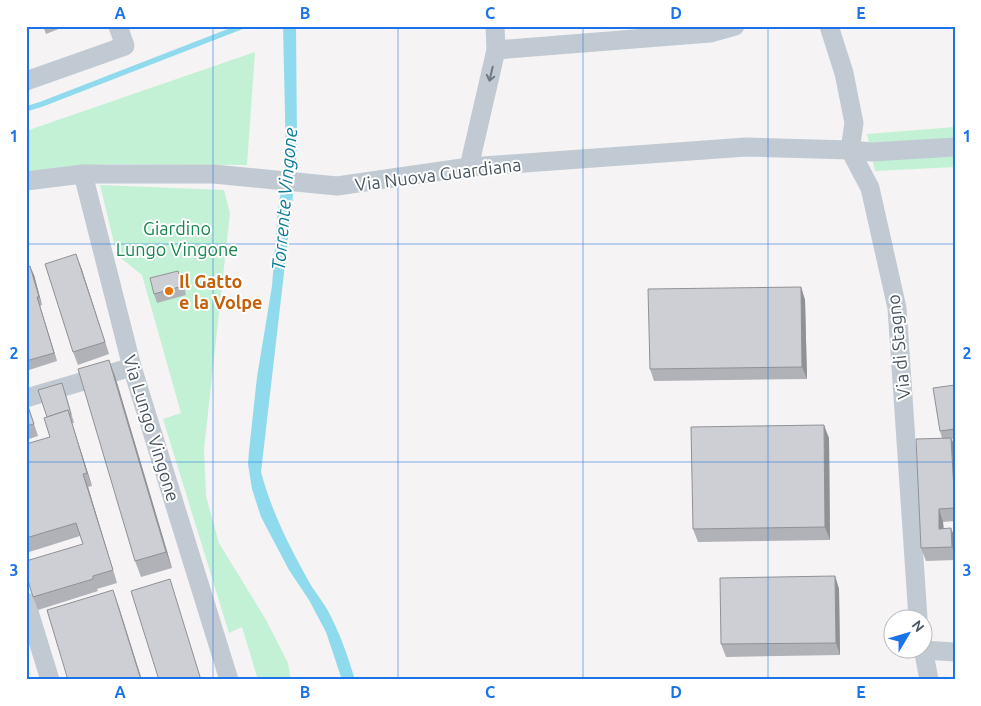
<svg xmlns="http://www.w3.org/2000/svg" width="981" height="706" font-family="Ubuntu,sans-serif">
<rect width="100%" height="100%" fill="#f5f3f3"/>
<g fill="#c3f1d5">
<polygon points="255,52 247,165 110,164 64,167 26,174 26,131"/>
<polygon points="955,127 955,167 875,171 867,134"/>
<polygon points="100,185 224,190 230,213 204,449 206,496 219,543 266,620 288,663 291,680 258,680 242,627 229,633 163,419 181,413 142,275 117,255"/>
</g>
<path fill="#90daee" d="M283,26h13l1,120 -4,49 -32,277c11,41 30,78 51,115 5,7 10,14 15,22 12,22 21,47 28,71h-13l-16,-48 -17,-32 -20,-30 -28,-53 -9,-28 -4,-25 1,-13 8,-74 15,-91 6,-76 8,-53z"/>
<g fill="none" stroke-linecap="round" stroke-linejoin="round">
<polyline stroke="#90daee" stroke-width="5.5" points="26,109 42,104 243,26"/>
<g stroke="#c1cad2" stroke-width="19">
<polyline points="829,26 844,73 854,123 850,150 870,188 897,308 918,618"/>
<polyline points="496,50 710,33 735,26"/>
<polyline points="26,81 125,46 118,26"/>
<polyline points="469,167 496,50 495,26"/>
<polyline points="83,174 132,367 229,680"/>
<polyline points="26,181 83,174 214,174 337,186 469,167 746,147 850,150 872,152 955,147"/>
<polyline points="26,398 132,367"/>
<polyline points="26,602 50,680"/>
<polyline points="923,648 929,680"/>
<polyline points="923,650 955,652"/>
</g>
</g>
<g fill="#b0b2b7">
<polygon points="43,26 66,26 46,34"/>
<polygon points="81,267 109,354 78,365 73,352"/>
<polygon points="26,268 34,275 42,305 40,306 57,361 26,371"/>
<polygon points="182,279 186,295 157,303 154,294"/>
<polygon points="801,287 805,300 807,379 654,381 650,369"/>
<polygon points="115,376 172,568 141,577 135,561"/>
<polygon points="955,385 955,438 952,439 955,447 955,521 943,522 944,529 955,538 955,560 926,561 921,548 942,438 940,431"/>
<polygon points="65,391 74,423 72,423 92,486 88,487 117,583 97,589 98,591 38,610 33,597 83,544 80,536 26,553 26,444 50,437 47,417"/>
<polygon points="26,399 38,436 26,440"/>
<polygon points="829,438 830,540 698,542 693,529"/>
<polygon points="835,576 839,589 840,655 726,657 721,644"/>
</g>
<g fill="#909195">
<polygon points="76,254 81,267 109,354 105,342"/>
<polygon points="30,266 34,275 42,305 39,297"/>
<polygon points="801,287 805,300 807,379 802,367"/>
<polygon points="37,297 40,306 57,361 54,353"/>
<polygon points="109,360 115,376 172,568 166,552"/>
<polygon points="68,410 72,423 92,486 87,473"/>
<polygon points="824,425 829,438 830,540 825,527"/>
<polygon points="951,438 955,447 955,499"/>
<polygon points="83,474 88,487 117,583 113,570"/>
<polygon points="939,509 943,522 944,541 939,529"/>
<polygon points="951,528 955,538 955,555 952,547"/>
<polygon points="835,576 839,589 840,655 836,643"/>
<polygon points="113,590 119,607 142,680 141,680"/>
</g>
<g fill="#cdcfd5" stroke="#909195">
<polygon points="76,254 105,342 73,352 45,264"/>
<polygon points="30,266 39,297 37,297 54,353 26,361 26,268"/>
<polygon points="178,271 183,286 154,294 150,278"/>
<polygon points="801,287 802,367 650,369 648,289"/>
<polygon points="109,360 166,552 135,561 78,369"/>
<polygon points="62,383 71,414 69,415 68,410 47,417 38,390"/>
<polygon points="955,385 955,429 940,431 933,388"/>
<polygon points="26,401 34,424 26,426"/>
<polygon points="68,410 87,473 83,474 113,570 93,576 93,579 33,597 26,574 26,561 83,544 76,523 26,538 26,444 50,437 44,418"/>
<polygon points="824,425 825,527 693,529 691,427"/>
<polygon points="951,438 955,508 939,509 939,529 951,528 952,547 921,548 916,439"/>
<polygon points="835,576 836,643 721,644 720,578"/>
<polygon points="170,579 201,680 200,677 191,680 159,680 131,591"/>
<polygon points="113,590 141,680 68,680 47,610"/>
<polygon points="200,677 201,680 191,680"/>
</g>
<defs><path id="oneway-shaft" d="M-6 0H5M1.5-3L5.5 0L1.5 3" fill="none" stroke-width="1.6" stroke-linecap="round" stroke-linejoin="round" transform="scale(1.25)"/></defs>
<use stroke="#6e7983" href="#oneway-shaft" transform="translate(491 74) rotate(103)"/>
<path fill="none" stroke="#1a73e8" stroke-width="1" stroke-opacity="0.55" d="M213,26v654M398,26v654M583,26v654M768,26v654M26,244h929M26,462h929"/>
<circle fill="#e8710a" stroke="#fff" stroke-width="2" cx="169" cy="291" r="5"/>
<g text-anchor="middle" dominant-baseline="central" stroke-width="4" stroke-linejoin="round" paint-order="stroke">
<g font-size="18" fill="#4a5661" stroke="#fff">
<text transform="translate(438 174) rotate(-7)">Via Nuova Guardiana</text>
<text transform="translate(898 347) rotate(-96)">Via di Stagno</text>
<text transform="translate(152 428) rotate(73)">Via Lungo Vingone</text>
</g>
<g font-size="18" fill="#17864f" stroke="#fff">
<text x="177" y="228">Giardino<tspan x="177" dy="21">Lungo Vingone</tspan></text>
</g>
<g font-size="18" font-weight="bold" fill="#c56008" stroke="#fff" text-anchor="start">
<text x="179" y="281">Il Gatto<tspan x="179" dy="21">e la Volpe</tspan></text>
</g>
<g font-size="19" font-style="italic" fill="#0c7c9b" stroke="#fff">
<text transform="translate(284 199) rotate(-85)">Torrente Vingone</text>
</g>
</g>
<rect width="981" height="706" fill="none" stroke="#ffffff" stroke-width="55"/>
<g transform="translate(908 634) rotate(52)"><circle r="24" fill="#ffffff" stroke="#b7bbc0"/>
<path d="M0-4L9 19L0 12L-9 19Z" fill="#1a73e8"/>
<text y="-8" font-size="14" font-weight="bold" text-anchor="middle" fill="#4a5661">N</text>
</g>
<rect x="28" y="28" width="926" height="650" fill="none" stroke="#1a73e8" stroke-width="2"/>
<g font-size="16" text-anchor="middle" font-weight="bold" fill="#1a73e8">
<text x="120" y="19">A</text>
<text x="305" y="19">B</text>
<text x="490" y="19">C</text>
<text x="676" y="19">D</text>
<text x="861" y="19">E</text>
<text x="14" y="142">1</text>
<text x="967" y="142">1</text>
<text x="14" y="359">2</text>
<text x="967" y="359">2</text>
<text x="14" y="576">3</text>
<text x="967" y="576">3</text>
<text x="120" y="698">A</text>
<text x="305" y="698">B</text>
<text x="490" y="698">C</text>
<text x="676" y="698">D</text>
<text x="861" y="698">E</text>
</g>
</svg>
